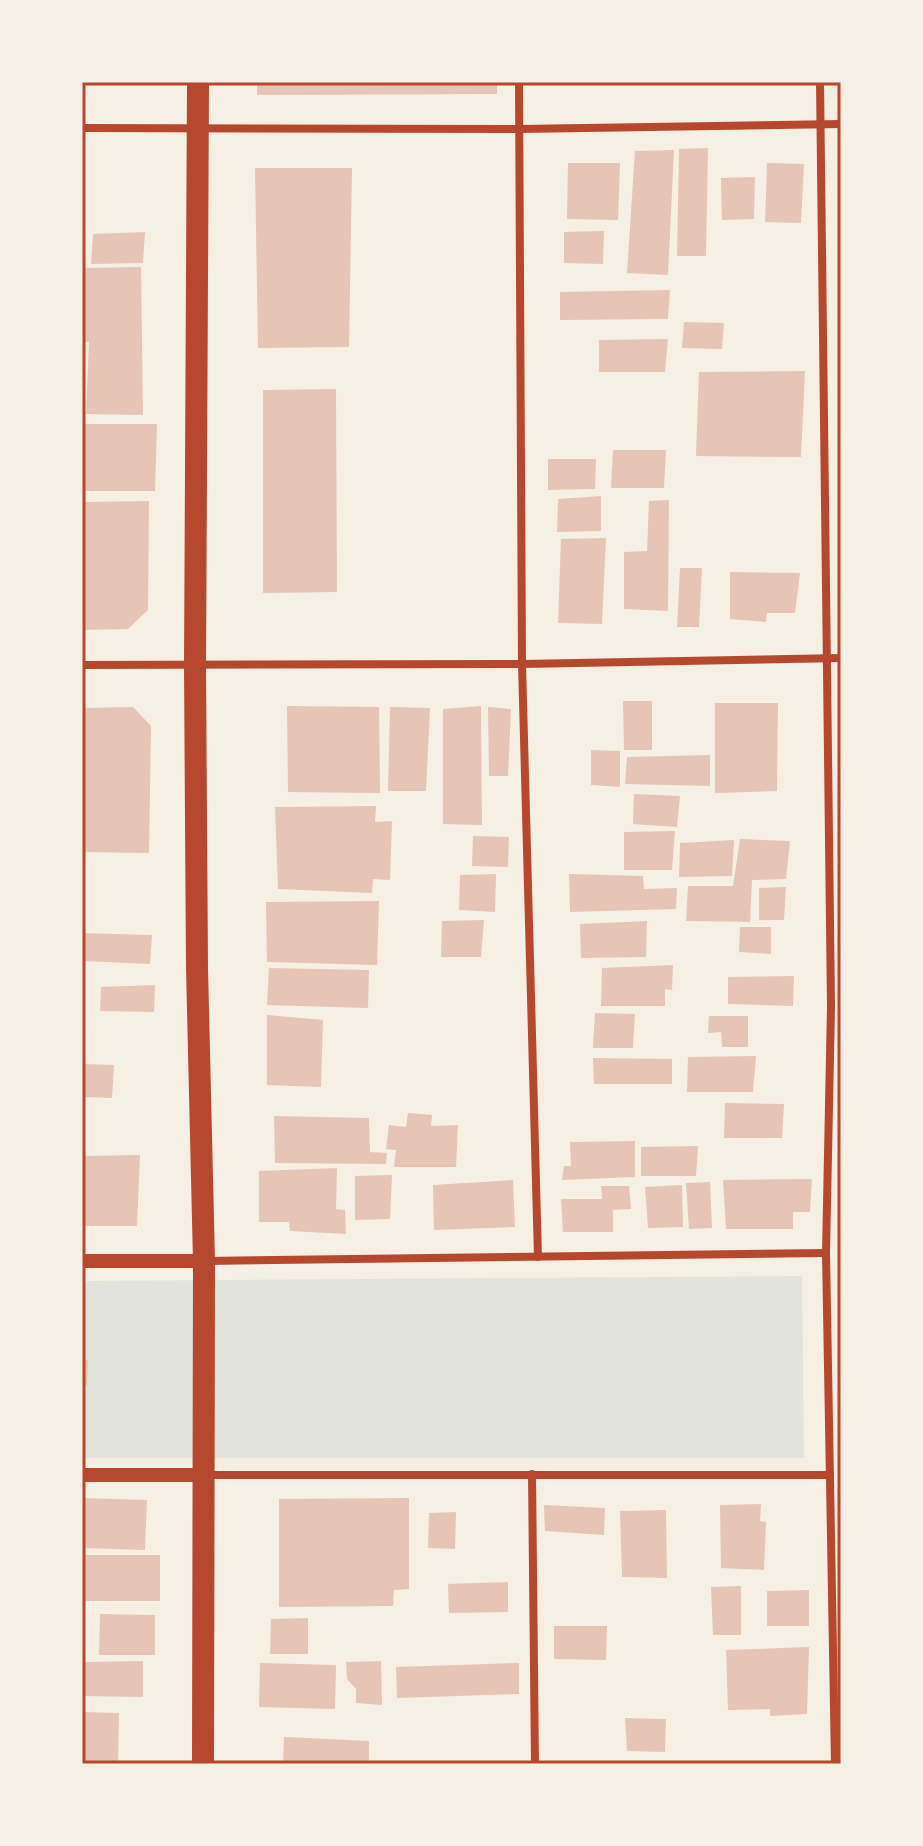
<svg xmlns="http://www.w3.org/2000/svg" width="923" height="1846" font-family="'IBM Plex Sans',sans-serif">
<rect width="100%" height="100%" fill="#f6efe4"/>
<polygon fill="#e2e4dc" points="802,1276 804,1458 82,1458 82,1281"/>
<g fill="#e6c5b7">
<polygon points="257,82 497,82 497,94 257,95"/>
<polygon points="708,148 706,256 677,256 679,149"/>
<polygon points="674,150 668,275 627,273 635,151"/>
<polygon points="568,163 620,163 618,220 567,219"/>
<polygon points="767,163 804,164 801,223 765,222"/>
<polygon points="255,168 352,168 349,347 258,348"/>
<polygon points="755,177 754,219 722,220 721,178"/>
<polygon points="604,231 603,264 564,263 564,232"/>
<polygon points="145,232 143,263 91,264 93,234"/>
<polygon points="141,267 143,415 86,414 89,342 82,342 82,268"/>
<polygon points="670,290 668,319 560,320 560,292"/>
<polygon points="684,322 724,323 722,349 682,348"/>
<polygon points="668,339 665,372 599,372 599,340"/>
<polygon points="805,371 801,457 696,456 699,372"/>
<polygon points="336,389 337,592 263,593 263,390"/>
<polygon points="82,424 157,424 155,491 82,491"/>
<polygon points="613,450 666,450 664,488 611,488"/>
<polygon points="548,459 596,459 595,489 548,490"/>
<polygon points="601,496 601,531 557,532 558,499"/>
<polygon points="669,500 668,611 624,609 624,552 647,551 649,501"/>
<polygon points="149,501 148,610 128,629 82,630 82,502"/>
<polygon points="606,538 602,624 558,623 561,539"/>
<polygon points="680,568 702,568 699,627 677,627"/>
<polygon points="730,572 800,573 795,613 767,613 766,622 730,619"/>
<polygon points="623,701 652,701 652,750 624,750"/>
<polygon points="715,703 778,703 777,791 715,793"/>
<polygon points="287,706 379,707 380,793 288,792"/>
<polygon points="481,706 482,825 443,824 443,709"/>
<polygon points="133,707 151,726 149,853 82,852 82,708"/>
<polygon points="390,707 430,708 426,791 388,791"/>
<polygon points="488,707 511,709 508,776 489,776"/>
<polygon points="591,750 620,751 620,787 591,785"/>
<polygon points="710,755 710,786 625,784 627,757"/>
<polygon points="634,794 680,796 677,827 633,824"/>
<polygon points="376,806 375,822 392,821 390,880 373,879 372,893 278,889 275,807"/>
<polygon points="675,831 672,870 624,870 624,832"/>
<polygon points="473,836 509,837 508,867 472,866"/>
<polygon points="740,839 790,841 786,879 752,880 750,922 686,921 688,886 733,886"/>
<polygon points="734,840 732,876 679,877 680,843"/>
<polygon points="496,874 495,912 459,910 460,875"/>
<polygon points="569,874 643,876 644,889 677,888 676,909 570,912"/>
<polygon points="786,887 784,920 759,920 759,888"/>
<polygon points="379,901 377,965 267,962 266,902"/>
<polygon points="484,920 481,957 441,957 442,921"/>
<polygon points="647,921 646,957 581,958 580,924"/>
<polygon points="740,927 771,927 771,954 739,952"/>
<polygon points="82,933 152,935 150,964 82,961"/>
<polygon points="673,965 672,990 665,989 665,1006 601,1006 602,968"/>
<polygon points="269,968 369,970 368,1008 267,1005"/>
<polygon points="794,976 793,1006 728,1004 728,977"/>
<polygon points="155,985 154,1012 100,1011 101,987"/>
<polygon points="595,1013 635,1014 633,1048 593,1048"/>
<polygon points="267,1015 323,1020 321,1087 267,1085"/>
<polygon points="709,1016 748,1016 748,1047 722,1047 721,1032 708,1033"/>
<polygon points="756,1056 753,1092 687,1092 688,1057"/>
<polygon points="593,1058 672,1059 672,1084 594,1084"/>
<polygon points="82,1064 114,1065 112,1098 82,1097"/>
<polygon points="725,1103 784,1104 782,1138 724,1138"/>
<polygon points="408,1113 432,1115 431,1126 458,1125 456,1167 394,1167 396,1150 386,1149 389,1125 406,1127"/>
<polygon points="274,1116 369,1118 370,1152 387,1153 386,1164 275,1163"/>
<polygon points="635,1141 635,1177 562,1180 564,1166 571,1166 570,1142"/>
<polygon points="698,1146 696,1176 641,1176 641,1147"/>
<polygon points="140,1155 137,1226 82,1226 82,1156"/>
<polygon points="337,1168 336,1209 345,1210 346,1234 290,1231 289,1222 259,1222 259,1171"/>
<polygon points="392,1175 390,1219 355,1220 355,1176"/>
<polygon points="812,1179 810,1212 793,1212 793,1229 726,1229 723,1180"/>
<polygon points="513,1180 515,1227 434,1230 433,1185"/>
<polygon points="710,1182 712,1228 689,1229 686,1183"/>
<polygon points="682,1185 683,1227 648,1228 645,1187"/>
<polygon points="601,1186 629,1186 631,1209 613,1210 613,1232 563,1232 561,1199 602,1199"/>
<polygon points="82,1360 88,1360 87,1386 82,1386"/>
<polygon points="82,1498 147,1500 145,1550 82,1548"/>
<polygon points="409,1498 409,1589 394,1590 393,1606 279,1607 279,1499"/>
<polygon points="761,1504 760,1521 766,1522 764,1570 721,1568 720,1505"/>
<polygon points="544,1505 605,1508 604,1535 545,1531"/>
<polygon points="666,1510 667,1578 622,1577 620,1511"/>
<polygon points="456,1512 455,1549 428,1548 429,1513"/>
<rect x="82" y="1555" width="78" height="46"/>
<polygon points="508,1582 508,1612 449,1613 448,1584"/>
<polygon points="741,1586 741,1635 713,1635 711,1587"/>
<polygon points="809,1590 809,1626 767,1626 767,1591"/>
<polygon points="100,1614 155,1615 155,1655 99,1655"/>
<polygon points="308,1618 308,1654 270,1654 271,1619"/>
<polygon points="554,1626 607,1626 606,1660 554,1659"/>
<polygon points="809,1647 807,1714 770,1716 770,1709 728,1710 726,1650"/>
<polygon points="143,1661 143,1697 82,1696 82,1662"/>
<polygon points="381,1661 382,1705 356,1703 356,1689 347,1679 346,1662"/>
<polygon points="260,1663 336,1665 335,1709 259,1707"/>
<polygon points="519,1663 519,1694 397,1698 396,1667"/>
<polygon points="82,1712 119,1713 118,1764 82,1764"/>
<polygon points="625,1718 666,1719 665,1752 627,1751"/>
<polygon points="284,1737 369,1741 369,1764 283,1764"/>
</g>
<g fill="none" stroke-linecap="round" stroke-linejoin="round">
<g stroke="#b5482f" stroke-width="8">
<polyline points="519,82 522,664 538,1257"/>
<polyline points="820,82 831,1007 826,1253 835,1764"/>
<polyline points="82,128 519,129 841,124"/>
<polyline points="82,665 522,664 841,658"/>
<polyline points="205,1261 826,1253"/>
<polyline points="532,1474 535,1764"/>
<polyline points="207,1475 830,1475"/>
</g>
<g stroke="#b5482f" stroke-width="14">
<polyline points="82,1261 204,1261"/>
<polyline points="82,1475 203,1475"/>
</g>
<polyline stroke="#b5482f" stroke-width="22" points="198,82 195,666 197,968 204,1261 203,1764"/>
</g>
<rect width="923" height="1846" fill="none" stroke="#f6efe4" stroke-width="168"/>
<rect x="84" y="84" width="755" height="1678" fill="none" stroke="#b5482f" stroke-width="3"/>
</svg>
